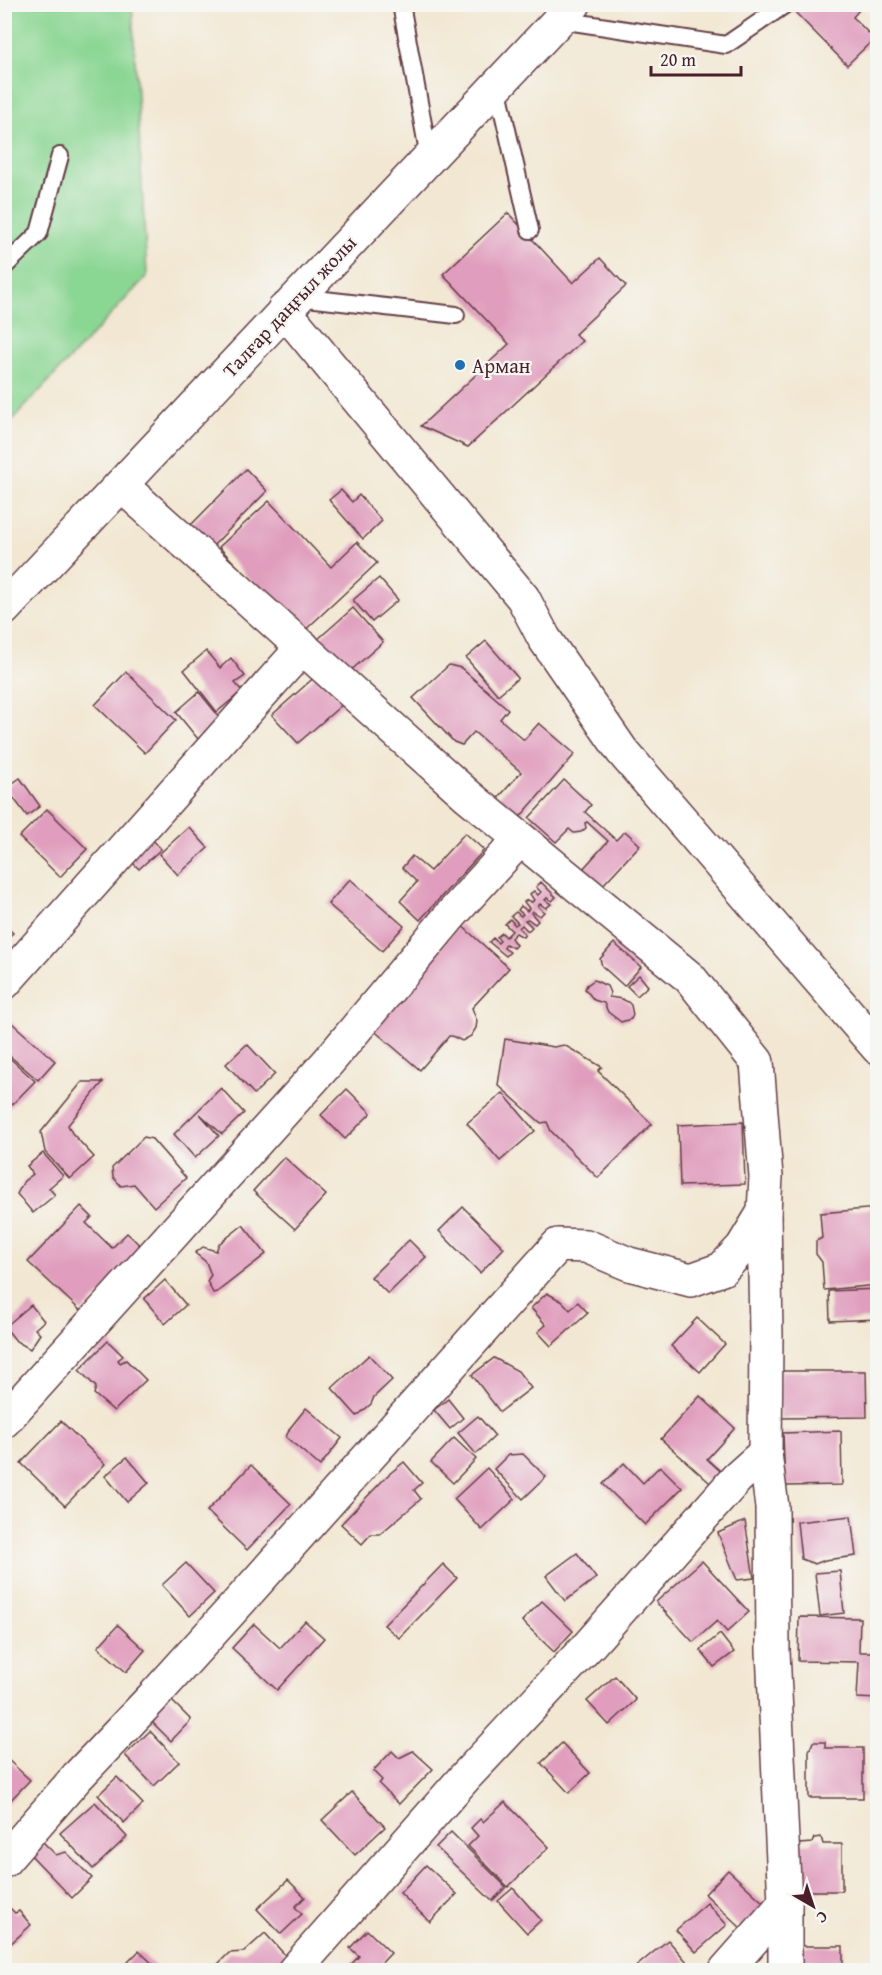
<svg xmlns="http://www.w3.org/2000/svg" width="882" height="1975" font-family="'Gentium Book Plus',serif">
<rect width="100%" height="100%" fill="#f6f6f2"/>
<filter id="ink" filterUnits="userSpaceOnUse"><feTurbulence type="fractalNoise" baseFrequency=".0167" numOctaves="2"/><feDisplacementMap in="SourceGraphic" scale="12" xChannelSelector="R" yChannelSelector="G"/><feConvolveMatrix kernelMatrix="1 2 1 2 8 2 1 2 1" color-interpolation-filters="sRGB"/></filter>
<filter id="wash" filterUnits="userSpaceOnUse"><feTurbulence type="fractalNoise" baseFrequency=".008" numOctaves="4" result="noise"/><feDisplacementMap in="SourceGraphic" scale="24" xChannelSelector="R" yChannelSelector="G"/><feGaussianBlur stdDeviation="1.35" result="paint"/><feColorMatrix in="noise" values="0 0 0 0 0 0 0 0 0 0 0 0 0 0 0 0 0 1.4 0 .05"/><feComposite in="paint" operator="in"/></filter>
<g filter="url(#wash)">
<rect width="100%" height="100%" fill="#f2e7d2"/>
<polygon fill="#8ad693" stroke="#6a7a5f" stroke-width="1.5" points="5,5 132,5 147,276 5,428"/>
<g id="blocks">
<g fill="#e09dbd">
<polygon points="787,4 864,4 853,17 874,39 847,65"/>
<polygon points="508,213 573,283 600,258 626,286 575,334 582,341 468,447 421,426 509,344 443,274"/>
<polygon points="246,469 267,491 212,547 191,525"/>
<polygon points="341,490 352,502 359,495 382,521 363,539 329,500"/>
<polygon points="269,501 331,567 357,542 377,563 301,634 219,547"/>
<polygon points="379,578 398,600 372,622 353,600"/>
<polygon points="353,608 383,642 348,673 318,639"/>
<polygon points="486,641 518,678 498,695 466,658"/>
<polygon points="206,651 220,668 231,658 245,676 235,683 242,691 217,712 184,670"/>
<polygon points="449,665 461,668 508,709 500,719 524,740 539,723 575,754 514,824 492,805 521,772 474,732 462,745 454,742 413,698"/>
<polygon points="126,672 176,720 145,753 95,705"/>
<polygon points="318,674 344,703 298,743 272,715"/>
<polygon points="199,692 221,719 198,739 176,712"/>
<polygon points="20,778 40,806 27,816 6,788"/>
<polygon points="564,780 591,805 585,812 616,840 625,831 640,845 601,887 582,870 608,841 587,822 585,823 586,828 581,832 574,833 569,829 556,842 529,818"/>
<polygon points="47,809 87,849 60,877 19,837"/>
<polygon points="189,827 208,848 178,875 159,854"/>
<polygon points="465,833 484,850 420,920 400,901 417,882 402,868 412,856 430,871"/>
<polygon points="151,838 161,849 139,869 129,859"/>
<polygon points="350,879 404,926 382,951 328,904"/>
<polygon points="541,882 556,897 552,901 547,898 545,900 551,904 546,908 540,904 538,906 544,912 540,916 532,911 531,913 538,921 535,924 528,919 525,920 532,927 528,931 522,925 519,928 525,934 523,937 516,933 511,938 516,945 513,948 506,944 504,948 510,952 506,956 489,942 493,938 498,943 500,941 497,937 502,933 506,937 512,931 505,924 510,919 515,925 518,923 511,916 516,912 521,916 523,914 518,910 521,906 527,911 529,908 524,902 527,900 532,902 534,900 530,894 534,891 538,895 541,892 536,887"/>
<polygon points="460,924 509,968 472,1008 477,1021 476,1028 471,1036 462,1041 452,1036 449,1036 420,1070 371,1028"/>
<polygon points="4,925 13,933 4,941"/>
<polygon points="614,943 641,967 624,986 602,966 600,959"/>
<polygon points="639,975 648,986 637,996 627,986"/>
<polygon points="594,980 607,986 610,993 609,997 622,999 628,1002 631,1005 633,1015 631,1019 621,1022 608,1012 604,1003 594,1000 585,989 587,985"/>
<polygon points="4,1016 55,1061 38,1080 4,1051"/>
<polygon points="505,1039 554,1047 564,1045 602,1067 598,1071 652,1124 598,1178 551,1131 547,1122 541,1123 498,1085"/>
<polygon points="247,1044 275,1074 254,1094 226,1064"/>
<polygon points="4,1053 35,1081 4,1113"/>
<polygon points="82,1082 103,1082 68,1125 72,1133 94,1157 70,1179 45,1152 41,1132"/>
<polygon points="221,1088 244,1113 222,1134 200,1114 219,1136 195,1158 174,1134"/>
<polygon points="347,1089 371,1113 345,1139 321,1115"/>
<polygon points="503,1093 535,1131 500,1161 467,1123"/>
<polygon points="743,1122 745,1184 680,1186 678,1125"/>
<polygon points="144,1137 152,1139 186,1178 154,1207 134,1184 121,1186 113,1177 112,1168"/>
<polygon points="43,1153 63,1176 49,1188 55,1195 33,1213 17,1194 24,1181 33,1174 27,1166"/>
<polygon points="284,1157 326,1195 295,1229 253,1191"/>
<polygon points="81,1206 92,1217 86,1223 112,1248 127,1233 147,1252 82,1312 28,1262"/>
<polygon points="463,1207 504,1248 480,1273 439,1231"/>
<polygon points="878,1208 878,1285 824,1290 822,1262 816,1254 816,1241 822,1238 820,1213"/>
<polygon points="243,1225 266,1254 217,1292 213,1293 207,1281 211,1275 206,1262 195,1253 203,1247 216,1251 219,1244"/>
<polygon points="409,1240 426,1257 388,1294 371,1277"/>
<polygon points="165,1280 186,1305 165,1324 144,1299"/>
<polygon points="878,1289 878,1319 830,1321 829,1291"/>
<polygon points="547,1293 563,1302 570,1310 578,1302 588,1313 551,1346 538,1332 546,1325 531,1308"/>
<polygon points="31,1305 44,1321 35,1329 40,1334 30,1349 16,1341 5,1327"/>
<polygon points="697,1318 725,1344 700,1372 671,1346"/>
<polygon points="108,1341 123,1356 118,1360 120,1363 126,1360 146,1380 114,1411 94,1394 96,1387 79,1370"/>
<polygon points="369,1355 392,1380 374,1397 371,1404 357,1416 332,1388"/>
<polygon points="494,1358 518,1371 531,1388 500,1412 472,1375"/>
<polygon points="780,1371 866,1371 867,1417 780,1418"/>
<polygon points="700,1396 735,1428 707,1459 729,1479 719,1491 661,1439"/>
<polygon points="448,1399 463,1418 450,1429 434,1410"/>
<polygon points="306,1408 342,1438 320,1466 286,1437 290,1428"/>
<polygon points="478,1416 495,1436 476,1454 458,1433"/>
<polygon points="61,1421 105,1464 65,1506 21,1463"/>
<polygon points="841,1431 842,1485 785,1486 783,1433"/>
<polygon points="454,1438 476,1459 453,1483 431,1462"/>
<polygon points="523,1454 546,1477 523,1499 494,1469 508,1455"/>
<polygon points="127,1457 149,1483 127,1502 105,1476"/>
<polygon points="404,1462 422,1483 414,1490 421,1499 380,1534 371,1534 362,1544 341,1524 388,1475"/>
<polygon points="624,1463 643,1483 660,1466 682,1488 645,1525 603,1484"/>
<polygon points="251,1465 291,1504 247,1550 207,1511"/>
<polygon points="487,1468 515,1499 482,1530 454,1499"/>
<polygon points="851,1516 856,1556 825,1560 815,1564 801,1559 797,1522"/>
<polygon points="745,1521 754,1578 737,1580 718,1533"/>
<polygon points="577,1553 596,1578 565,1601 546,1576"/>
<polygon points="702,1561 749,1612 727,1632 717,1621 693,1642 656,1602"/>
<polygon points="186,1563 214,1593 190,1616 162,1585"/>
<polygon points="443,1564 457,1578 399,1638 384,1625"/>
<polygon points="840,1571 844,1613 820,1616 815,1573"/>
<polygon points="542,1601 573,1631 554,1652 522,1621"/>
<polygon points="799,1617 860,1618 859,1652 878,1652 878,1699 857,1698 859,1662 798,1661"/>
<polygon points="305,1621 324,1638 277,1690 232,1648 254,1624 280,1648"/>
<polygon points="118,1625 145,1650 126,1672 98,1647"/>
<polygon points="720,1634 734,1652 714,1667 700,1650"/>
<polygon points="615,1676 636,1700 609,1725 587,1701"/>
<polygon points="168,1697 191,1720 171,1741 148,1718"/>
<polygon points="150,1731 179,1762 154,1786 125,1755"/>
<polygon points="813,1742 825,1742 825,1748 863,1748 863,1798 809,1798 809,1751"/>
<polygon points="562,1743 590,1773 569,1793 541,1763"/>
<polygon points="392,1751 399,1758 413,1751 433,1769 399,1804 379,1784 382,1780 373,1771"/>
<polygon points="6,1758 30,1780 4,1807 4,1760"/>
<polygon points="117,1777 143,1804 124,1823 98,1795"/>
<polygon points="352,1792 385,1827 355,1855 322,1820"/>
<polygon points="95,1802 127,1837 93,1869 60,1833"/>
<polygon points="505,1802 549,1847 508,1887 468,1846 478,1836 471,1828 480,1819 483,1822"/>
<polygon points="451,1832 506,1887 492,1901 436,1847"/>
<polygon points="821,1837 823,1844 842,1844 842,1891 800,1891 799,1844 812,1843 814,1838"/>
<polygon points="39,1838 56,1855 66,1852 92,1878 72,1898 26,1850"/>
<polygon points="426,1865 457,1894 430,1922 400,1893"/>
<polygon points="728,1870 766,1905 743,1930 705,1894"/>
<polygon points="288,1880 305,1897 295,1907 302,1914 281,1934 257,1909"/>
<polygon points="513,1888 541,1920 527,1933 498,1901"/>
<polygon points="4,1902 15,1913 19,1911 31,1925 6,1948"/>
<polygon points="707,1903 727,1925 696,1952 676,1930"/>
<polygon points="367,1930 391,1953 375,1970 348,1970 347,1969 359,1956 350,1948"/>
<polygon points="265,1933 294,1965 288,1970 212,1970 229,1953 244,1952"/>
<polygon points="668,1940 687,1962 677,1970 632,1970"/>
<rect x="794" y="1946" width="49" height="24"/>
<polygon points="139,1951 159,1970 120,1970"/>
<polygon points="773,1967 773,1970 750,1970 750,1968"/>
</g>
</g>
</g>
<g filter="url(#ink)">
<use href="#blocks" fill-opacity="0" stroke="#633d44" stroke-width="1.5"/>
<g fill="none" stroke-linecap="round" stroke-linejoin="round">
<g stroke="#633d44" stroke-width="20">
<g id="service">
<polyline points="401,4 429,157"/>
<polyline points="560,20 726,45 786,4"/>
<polyline points="497,86 530,230"/>
<polyline points="4,267 39,233 60,156"/>
<polyline points="298,297 456,315"/>
</g>
</g>
<g stroke="#633d44" stroke-width="36">
<g id="minor">
<polyline points="284,310 523,598 544,638 622,751 878,1048"/>
<polyline points="121,485 467,795 690,978 757,1062 766,1177 764,1212 766,1335 765,1453 772,1507 773,1651 785,1903 785,1970"/>
<polyline points="4,983 303,647"/>
<polyline points="4,1421 329,1061 451,915 520,839"/>
<polyline points="4,1861 77,1777 152,1698 239,1602 558,1245 586,1246 629,1264 691,1280 722,1269 742,1248 764,1212"/>
<polyline points="295,1970 465,1777 590,1644 737,1478 765,1453"/>
<polyline points="726,1970 785,1903"/>
</g>
</g>
<g stroke="#633d44" stroke-width="36">
<polyline id="primary" points="4,609 574,4"/>
</g>
<use href="#service" stroke="#fff" stroke-width="16"/>
<use href="#minor" stroke="#fff" stroke-width="33"/>
<use href="#primary" stroke="#fff" stroke-width="33"/>
</g>
</g>
<circle fill="#1f6fb2" stroke="#f6f6f2" stroke-width="2" cx="460" cy="365" r="6"/>
<g text-anchor="middle" dominant-baseline="central" stroke-width="4.5" stroke-linejoin="round" paint-order="stroke">
<g font-size="20" fill="#4a1f2b" stroke="#f6f6f2">
<text transform="translate(289 306) rotate(-47)">Талғар даңғыл жолы</text>
</g>
<g font-size="20" fill="#4a1f2b" stroke="#f6f6f2" text-anchor="start">
<text x="472" y="365">Арман</text>
</g>
</g>
<rect width="882" height="1975" fill="none" stroke="#f6f6f2" stroke-width="24"/>
<g transform="translate(813 1906) rotate(141)" stroke="#f6f6f2" stroke-width="4.5" paint-order="stroke">
<path d="M0-4.5L10 22L0 15L-10 22Z" fill="#4a1f2b"/>
<text y="-9" font-size="16" font-weight="bold" text-anchor="middle" fill="#4a1f2b">С</text>
</g>
<path d="M651 66v9h90v-9" fill="none" stroke="#4a1f2b" stroke-width="3"/>
<text x="660" y="66" font-size="18" fill="#4a1f2b" stroke="#f6f6f2" stroke-width="4.5" paint-order="stroke">20 m</text>
</svg>
